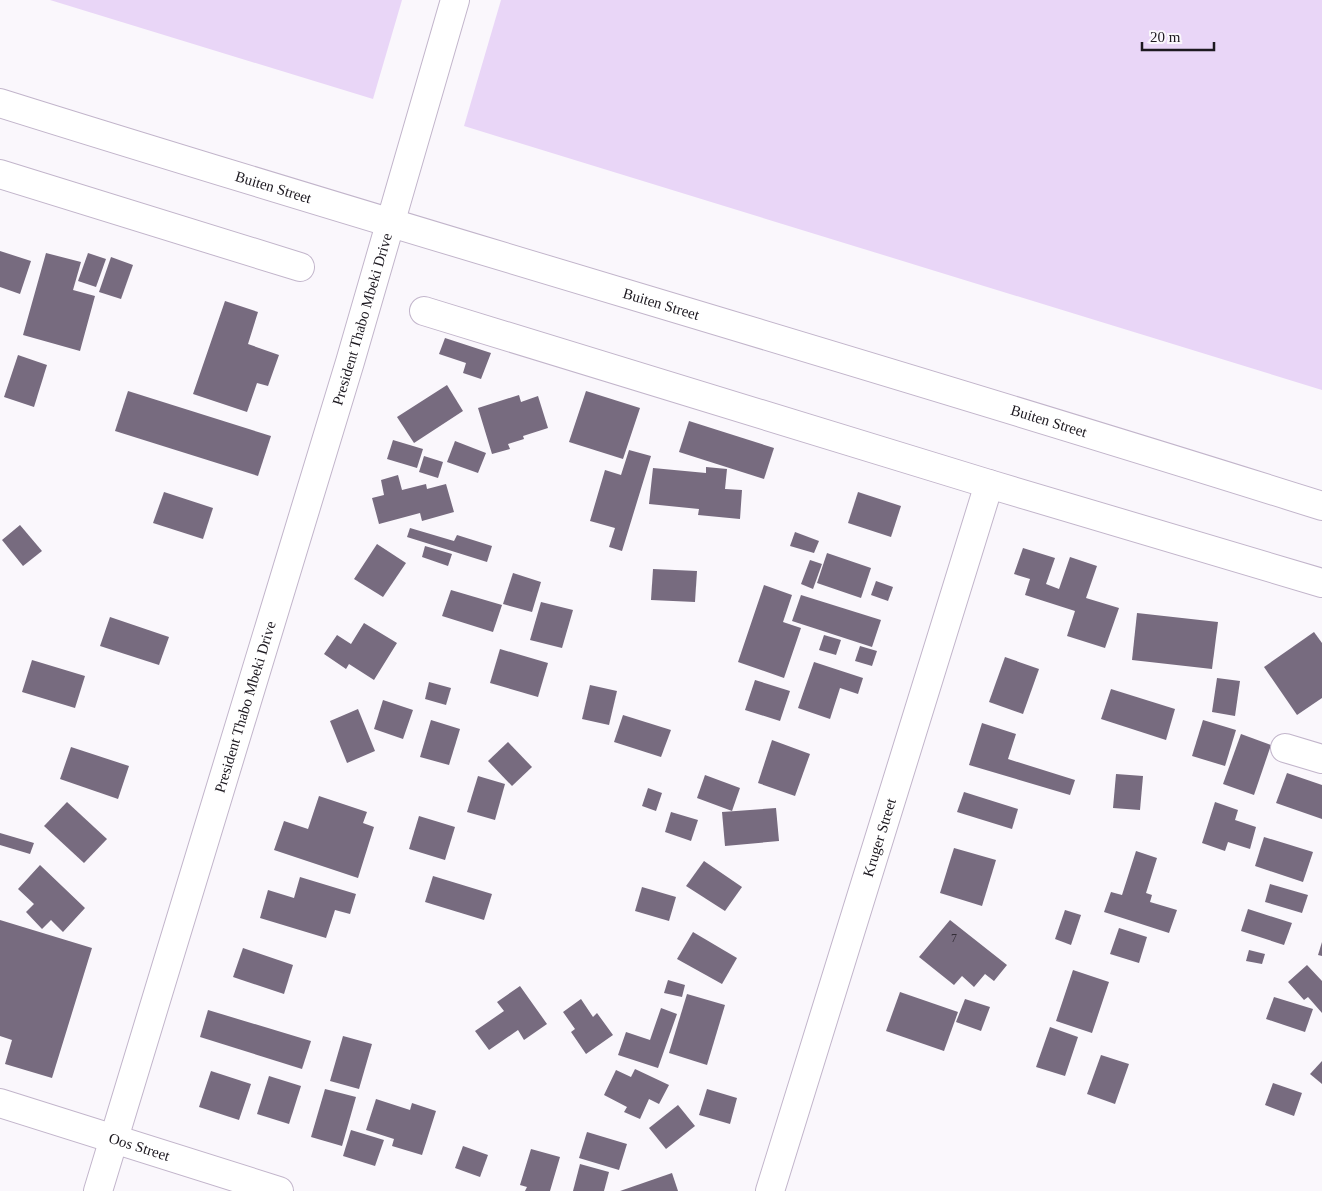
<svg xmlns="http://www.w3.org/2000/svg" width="1322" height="1191" font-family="'Times New Roman',serif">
<rect width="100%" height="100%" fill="#faf7fc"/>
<g fill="#e9d6f7">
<polygon points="50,0 402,0 373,99"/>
<polygon points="501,0 1322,0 1322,390 464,126"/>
</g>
<g fill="#776b7f">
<polygon points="0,251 31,261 20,294 0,287"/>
<polygon points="46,253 81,262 73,290 95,296 80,351 23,335"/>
<polygon points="88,253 106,259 96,287 78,281"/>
<polygon points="111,257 133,265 121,299 99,292"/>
<polygon points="225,301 258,312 248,344 279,355 268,386 257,383 247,412 193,394"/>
<polygon points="445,338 491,353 481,379 463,373 466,363 439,354"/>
<polygon points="18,355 47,365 34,407 4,397"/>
<polygon points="447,385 463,411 414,443 397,417"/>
<polygon points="128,391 271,436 258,476 115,431"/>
<polygon points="586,391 640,408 623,459 569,442"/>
<polygon points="519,395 521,402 538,396 548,428 523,436 524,439 508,444 510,449 492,454 478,408"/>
<polygon points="689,421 774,448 764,479 679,452"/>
<polygon points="393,440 423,449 417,468 387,459"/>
<polygon points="455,441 486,453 478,473 447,462"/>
<polygon points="629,450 651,456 622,551 609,547 615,528 590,521 605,470 621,475"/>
<polygon points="424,456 443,462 438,478 419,472"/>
<polygon points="706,467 727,469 725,489 742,490 740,519 698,515 699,509 649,504 653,468 706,473"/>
<polygon points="398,475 402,490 426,484 427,489 446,484 454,512 422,521 420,513 379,524 372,498 384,495 381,480"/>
<polygon points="164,492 213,508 203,539 153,523"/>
<polygon points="858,492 901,506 891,537 848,523"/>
<polygon points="20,525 42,551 23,566 2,540"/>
<polygon points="410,528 454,541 457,535 492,546 487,562 407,537"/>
<polygon points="795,532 819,541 814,553 790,546"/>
<polygon points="377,544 406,563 383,597 354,579"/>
<polygon points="425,546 452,554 448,566 422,557"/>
<polygon points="1023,548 1055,558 1046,584 1059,589 1070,557 1097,566 1086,598 1119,608 1105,648 1067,636 1075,611 1025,595 1030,579 1014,574"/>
<polygon points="827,553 871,568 861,598 817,583"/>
<polygon points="810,560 822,564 813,589 801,584"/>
<polygon points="653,569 697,571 695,602 651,600"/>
<polygon points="513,573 541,582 532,612 503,604"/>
<polygon points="876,581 893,587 888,601 871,595"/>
<polygon points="764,585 792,595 783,622 801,628 784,678 738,662"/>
<polygon points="451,590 502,605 493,632 442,616"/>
<polygon points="801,595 881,620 872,647 792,621"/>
<polygon points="541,602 573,610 562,648 530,640"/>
<polygon points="1137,613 1218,622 1212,669 1132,660"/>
<polygon points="110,617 169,637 159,665 100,646"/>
<polygon points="364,623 397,643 374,680 349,664 346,669 324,654 337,635 351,644"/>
<polygon points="1314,632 1322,643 1322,698 1297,715 1264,667"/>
<polygon points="824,635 841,640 836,655 819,650"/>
<polygon points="860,646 877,651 872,666 855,661"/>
<polygon points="500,649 548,663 538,697 490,683"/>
<polygon points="1005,657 1039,669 1023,714 989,702"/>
<polygon points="32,660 85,676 75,708 22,692"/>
<polygon points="814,662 863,678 858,694 840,688 830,719 798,708"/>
<polygon points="1217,678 1240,681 1235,716 1212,712"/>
<polygon points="755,680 790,691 780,721 745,710"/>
<polygon points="429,682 451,688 446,705 425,699"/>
<polygon points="590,685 617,691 609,725 582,719"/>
<polygon points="1111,689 1175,709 1166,740 1101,719"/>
<polygon points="383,700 413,710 403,739 374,729"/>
<polygon points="358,709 375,751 347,763 330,721"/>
<polygon points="623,715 671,730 661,757 614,742"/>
<polygon points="431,720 460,729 449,765 420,757"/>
<polygon points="1203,720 1236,730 1225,766 1192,756"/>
<polygon points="982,723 1016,734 1008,759 1075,780 1070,795 969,765"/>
<polygon points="1241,734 1271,745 1254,795 1223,784"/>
<polygon points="772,740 810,754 795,796 758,783"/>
<polygon points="508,742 532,767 512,786 488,761"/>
<polygon points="71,747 129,766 118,799 60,779"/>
<polygon points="1287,773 1322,785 1322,819 1276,803"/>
<polygon points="1116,774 1143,776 1140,810 1113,808"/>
<polygon points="705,775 740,788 732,811 697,798"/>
<polygon points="478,776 505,784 495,820 467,812"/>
<polygon points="648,788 662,793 656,811 642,806"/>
<polygon points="964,792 1018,809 1012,829 957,812"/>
<polygon points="319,796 367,812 363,823 374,827 358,878 274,850 284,821 308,829"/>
<polygon points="67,802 107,839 84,863 44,826"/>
<polygon points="1215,802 1238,810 1235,820 1256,827 1250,849 1228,842 1225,851 1202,843"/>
<polygon points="776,808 779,841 725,846 722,812"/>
<polygon points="671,812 698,820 691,841 665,832"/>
<polygon points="419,816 455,827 445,860 409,849"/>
<polygon points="0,833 34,843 30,854 0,845"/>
<polygon points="1264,837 1313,852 1303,882 1255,866"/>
<polygon points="954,848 996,860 982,906 940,893"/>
<polygon points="1136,851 1157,858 1146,893 1152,895 1150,902 1177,910 1169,933 1104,912 1111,892 1122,895"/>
<polygon points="704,861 742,887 725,911 686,886"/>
<polygon points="40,865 85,908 63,932 51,920 42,929 26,912 34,904 18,889"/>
<polygon points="433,876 492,894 484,920 425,902"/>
<polygon points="300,877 356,894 350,914 335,910 326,938 260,918 268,890 294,898"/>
<polygon points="1270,884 1308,895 1302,913 1265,902"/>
<polygon points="642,887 676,897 669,921 635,911"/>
<polygon points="1248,909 1292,923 1284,945 1241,931"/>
<polygon points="1065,910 1081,915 1071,945 1055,939"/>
<polygon points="0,920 92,948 52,1078 5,1064 12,1040 0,1036"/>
<polygon points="950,920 1007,965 994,981 985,974 974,987 962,976 954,985 919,957"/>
<polygon points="1119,928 1147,937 1139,963 1110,954"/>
<polygon points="693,932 737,958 722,984 677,959"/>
<polygon points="1322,942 1322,956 1318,955"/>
<polygon points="243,948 293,965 284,994 233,977"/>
<polygon points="1249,950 1265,954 1262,964 1246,961"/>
<polygon points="1307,965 1322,981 1322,1013 1308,997 1304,1000 1288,982"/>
<polygon points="1073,970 1109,982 1092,1033 1056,1021"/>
<polygon points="668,980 685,985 682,997 664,993"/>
<polygon points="520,986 547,1024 524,1040 518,1030 489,1050 475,1031 504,1011 497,1002"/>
<polygon points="900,992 958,1012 944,1051 886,1031"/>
<polygon points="687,994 725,1005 707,1065 669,1053"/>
<polygon points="1274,997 1313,1009 1305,1032 1266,1019"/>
<polygon points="581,999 593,1017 597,1013 613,1035 586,1054 571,1032 575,1029 563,1012"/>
<polygon points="965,999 990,1007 981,1031 956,1022"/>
<polygon points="661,1008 677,1014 658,1068 618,1055 626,1032 650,1040"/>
<polygon points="208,1010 311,1041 302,1069 200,1037"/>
<polygon points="1050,1027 1078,1037 1065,1076 1036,1067"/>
<polygon points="343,1036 372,1044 359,1089 330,1081"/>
<polygon points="1101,1055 1129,1064 1115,1104 1087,1094"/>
<polygon points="1322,1061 1322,1084 1310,1074"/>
<polygon points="635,1069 669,1085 659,1104 649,1099 640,1119 624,1112 627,1107 604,1095 616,1070 631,1077"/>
<polygon points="211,1071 251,1084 239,1120 199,1107"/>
<polygon points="269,1076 301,1086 289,1124 257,1114"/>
<polygon points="1273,1083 1302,1093 1294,1116 1265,1105"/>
<polygon points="325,1089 356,1097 342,1146 311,1137"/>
<polygon points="707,1089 737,1098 730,1124 699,1115"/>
<polygon points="376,1099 410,1110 412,1103 436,1111 422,1155 392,1146 394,1139 366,1130"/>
<polygon points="678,1105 695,1126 666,1149 649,1128"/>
<polygon points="351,1130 384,1140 375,1166 343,1156"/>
<polygon points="587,1132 627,1144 619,1170 579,1158"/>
<polygon points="463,1146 488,1155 480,1177 455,1168"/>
<polygon points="531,1149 560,1157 550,1191 525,1191 527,1187 520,1185"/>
<polygon points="580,1164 609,1172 604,1191 573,1191"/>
<polygon points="672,1173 678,1191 620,1191"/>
</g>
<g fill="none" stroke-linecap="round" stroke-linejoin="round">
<g stroke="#c2b5cb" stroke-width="30">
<g id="minor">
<path id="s1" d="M0,103c440,138 883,264 1322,403"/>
<polyline points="0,174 300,267"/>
<polyline points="424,311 989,484 1322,583"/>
<polyline points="1285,748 1322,759"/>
<path id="s2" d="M0,1103l279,88"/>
<path id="s3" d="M98,1191l252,-829 105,-362"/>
<path id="s4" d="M770,1191l219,-707"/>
</g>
</g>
<use href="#minor" stroke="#fff" stroke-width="28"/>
</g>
<g text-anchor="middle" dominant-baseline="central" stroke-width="4" stroke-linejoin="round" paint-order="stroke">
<g font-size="12" fill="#342e38">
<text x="954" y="938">7</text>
</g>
<g font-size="15" fill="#1d1920" stroke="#faf7fc">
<text stroke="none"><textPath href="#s1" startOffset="286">Buiten Street</textPath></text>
<text stroke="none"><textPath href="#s1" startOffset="691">Buiten Street</textPath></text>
<text stroke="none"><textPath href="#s3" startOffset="911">President Thabo Mbeki Drive</textPath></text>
<text stroke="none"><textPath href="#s1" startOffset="1096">Buiten Street</textPath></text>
<text stroke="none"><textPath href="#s3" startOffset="506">President Thabo Mbeki Drive</textPath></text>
<text stroke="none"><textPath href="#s4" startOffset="370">Kruger Street</textPath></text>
<text stroke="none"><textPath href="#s2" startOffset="146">Oos Street</textPath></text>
</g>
</g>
<path d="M1142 42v8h72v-8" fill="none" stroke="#1d1920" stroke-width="2.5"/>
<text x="1150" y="42" font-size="15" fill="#1d1920" stroke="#faf7fc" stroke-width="4" paint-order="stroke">20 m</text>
</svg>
